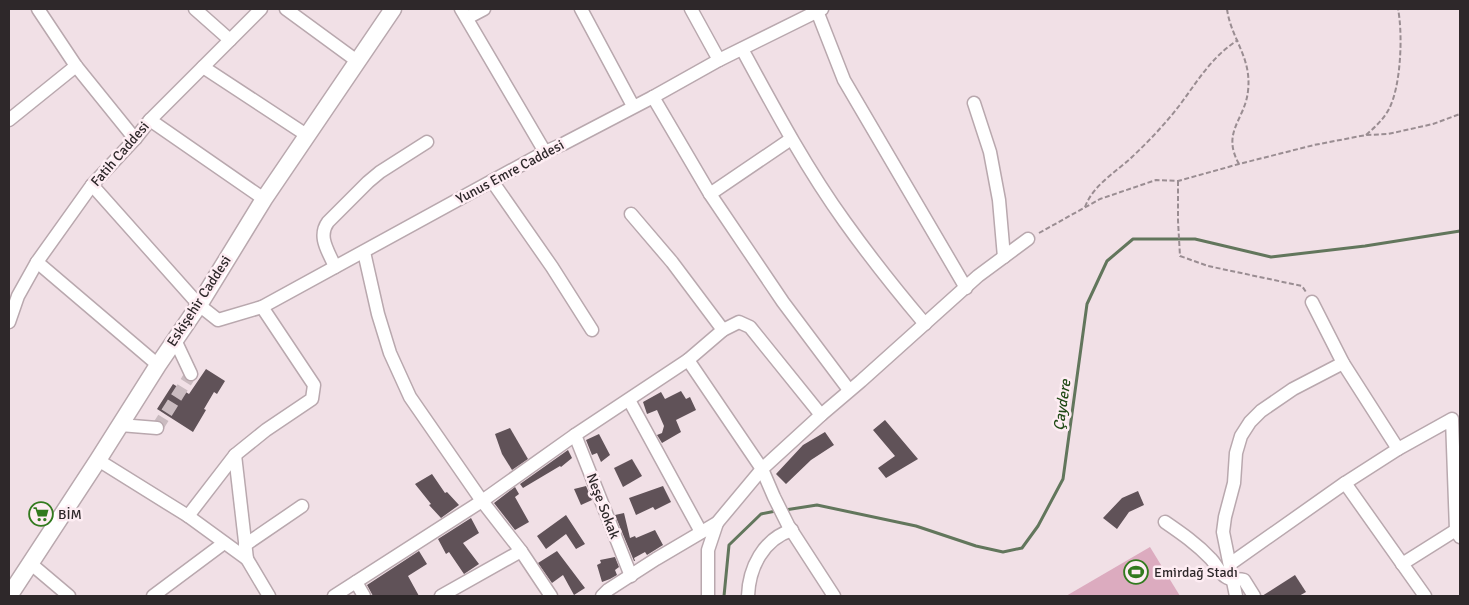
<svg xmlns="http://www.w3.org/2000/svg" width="1469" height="605" font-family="Signika,sans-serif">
<rect width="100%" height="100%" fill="#f1e0e6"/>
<polygon fill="#dcabbf" points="1150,547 1180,596 1066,596"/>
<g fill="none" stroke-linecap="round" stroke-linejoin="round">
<g stroke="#62765c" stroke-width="3">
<polyline points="785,510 817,505 916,526 976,546 1003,552 1022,548 1038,526 1063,479 1087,304 1107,261 1133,239 1195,239 1271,257 1365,246 1460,231"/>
<polyline points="724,596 729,545 761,514 776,511"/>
</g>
</g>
<g fill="#605258">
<polygon points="206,369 225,381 217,394 214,392 204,409 206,410 193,432 157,409 173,384 189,394"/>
<polygon points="681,391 686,399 690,397 696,410 676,420 681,432 662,443 657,435 662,433 664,426 657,410 647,414 643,402 661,392 665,399"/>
<polygon points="885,420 918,459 886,478 878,468 895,456 873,430"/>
<polygon points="510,428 528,459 512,470 502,454 495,434"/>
<polygon points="825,432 834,445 811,460 786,484 776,474 803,445"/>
<polygon points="599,434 610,455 601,462 597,453 592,455 586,440"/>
<polygon points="568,450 572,458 561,467 560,466 523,488 520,484"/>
<polygon points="632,459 642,476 623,487 614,468"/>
<polygon points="432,474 445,493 447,492 459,505 441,518 429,505 431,504 415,484"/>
<polygon points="586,486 592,500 581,505 574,489"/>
<polygon points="663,486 671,502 655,510 653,507 636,515 629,498"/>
<polygon points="515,487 519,494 515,497 529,522 515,530 494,503"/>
<polygon points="1138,491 1144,505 1129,512 1117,529 1103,518 1122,498"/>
<polygon points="624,513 630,538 635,536 636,538 655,530 663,545 647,555 645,552 634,558 635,561 634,561 615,515"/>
<polygon points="566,515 585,544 576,549 566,534 546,549 537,536"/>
<polygon points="471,518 479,533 463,543 479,564 464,574 449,552 446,554 438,539"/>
<polygon points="419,551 427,564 408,576 419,596 373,596 367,585"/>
<polygon points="557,551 585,588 574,595 563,575 552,583 538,563"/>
<polygon points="615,557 619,567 615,570 617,575 610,579 602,582 597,565 601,563 600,560"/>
<polygon points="1295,575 1306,592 1299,596 1262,596"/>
</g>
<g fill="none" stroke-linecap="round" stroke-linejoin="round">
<polyline stroke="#cabbc0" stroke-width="12" stroke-dasharray="12 6" stroke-linecap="butt" points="157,428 191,374"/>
<g stroke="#b9a8ae" stroke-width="15">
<g id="minor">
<polyline points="38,9 76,66 135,139"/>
<polyline points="195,9 230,40"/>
<polyline points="286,9 357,61"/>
<polyline points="461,9 545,152"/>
<polyline points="581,9 633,106"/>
<polyline points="691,9 719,60"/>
<polyline points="817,11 844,80 966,288"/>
<polyline points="467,18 484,9"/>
<path d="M742,49c32,59 64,119 103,173 25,35 52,69 80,102"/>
<polyline points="203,67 308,136"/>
<polyline points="653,97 710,194 783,302 849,390"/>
<polyline points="974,103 990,152 999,200 1004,257"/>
<polyline points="9,120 76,66"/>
<polyline points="150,120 264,199"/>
<polyline points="492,181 552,267 592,330"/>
<polyline points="92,185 199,305 218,320 262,307 545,152 563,144 653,97 719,60 822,9"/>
<polyline points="710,194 791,139"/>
<polyline points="631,214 672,262 723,330"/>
<polyline points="364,252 378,314 390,353 410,397 482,501 521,551 551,596"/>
<polyline points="37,262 158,365"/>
<path d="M335,267c-6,-15 -18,-30 -7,-45l40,-40 12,-10 47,-30"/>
<polyline points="9,322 18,296 37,262 92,185 135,139 150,120 261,9"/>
<polyline points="175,340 191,374"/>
<polyline points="688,360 762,469 774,497 788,525 834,596"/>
<polyline points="629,400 701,532"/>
<polyline points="120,425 157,428"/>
<polyline points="575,435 631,576"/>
<polyline points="1398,449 1452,419 1456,530"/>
<polyline points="235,455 247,559"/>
<polyline points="98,460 188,516 247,559 269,596"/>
<polyline points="1345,483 1425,596"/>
<polyline points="188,516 235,455 266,430 312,399 314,385 262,307"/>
<path d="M1165,522c16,11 32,22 46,37 5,5 8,14 15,18 5,4 12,1 18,3l10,16"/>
<polyline points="245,545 302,506"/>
<polyline points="30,563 69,596"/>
<polyline points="1230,564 1345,483 1398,449 1343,363 1312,302"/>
<polyline points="1402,564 1456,530 1460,537"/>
<polyline points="356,582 364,596"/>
<polyline points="153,596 224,543"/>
<polyline points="334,596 482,501 575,435 688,360 723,330 739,322 750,327 821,415"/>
<polyline points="441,596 521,551"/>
<polyline points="602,596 608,590 656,559 717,523 762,469 821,415 861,381 978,276 1028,239"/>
<polyline points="708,596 708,550 717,523"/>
<path d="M748,596c1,-28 15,-57 44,-66"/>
<polyline points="1236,596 1223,532 1225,517 1234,483 1236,453 1241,436 1250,422 1261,411 1293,389 1343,363"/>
</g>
</g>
<g stroke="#b9a8ae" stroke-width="19">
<polyline id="major" points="9,596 98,460 158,365 199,305 264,199 393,9"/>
</g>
<g stroke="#9a8d92" stroke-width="2" stroke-dasharray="5 2.5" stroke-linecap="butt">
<path d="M1227,9c4,30 25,48 21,82 -3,29 -27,41 -9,73"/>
<path d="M1366,135c9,-8 17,-15 23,-26 12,-23 14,-75 9,-100"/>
<polyline points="1178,181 1178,221 1180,256 1208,266 1302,286 1306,292"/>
<path d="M1085,207c8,-22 31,-35 47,-50 17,-16 33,-33 47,-51 18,-24 33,-50 59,-66"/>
<polyline points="1039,233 1100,199 1156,180 1178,181 1239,164 1314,145 1366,135 1388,134 1433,124 1460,114"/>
</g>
<use href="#minor" stroke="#fff" stroke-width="12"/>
<use href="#major" stroke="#fff" stroke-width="16"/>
</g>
<defs>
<g id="supermarket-ring" transform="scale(1.25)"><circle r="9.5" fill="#feedf3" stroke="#327a1e" stroke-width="1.5"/><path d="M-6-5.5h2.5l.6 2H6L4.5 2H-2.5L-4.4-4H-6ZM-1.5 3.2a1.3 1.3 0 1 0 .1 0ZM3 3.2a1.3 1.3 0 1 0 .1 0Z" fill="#327a1e"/></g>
<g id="stadium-ring" transform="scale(1.25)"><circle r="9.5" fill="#feedf3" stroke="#327a1e" stroke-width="1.5"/><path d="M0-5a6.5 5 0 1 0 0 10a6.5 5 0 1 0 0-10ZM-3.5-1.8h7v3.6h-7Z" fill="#327a1e"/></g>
</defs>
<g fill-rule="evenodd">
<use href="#supermarket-ring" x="41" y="514"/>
<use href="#stadium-ring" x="1136" y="572"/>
</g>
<g text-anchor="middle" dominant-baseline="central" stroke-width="5" stroke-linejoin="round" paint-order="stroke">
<g font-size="14" fill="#2e282a" stroke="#feedf3">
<text transform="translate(120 154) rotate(-49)">Fatih Caddesi</text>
<text transform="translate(510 172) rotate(-28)">Yunus Emre Caddesi</text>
<text transform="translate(199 301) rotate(-57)">Eskişehir Caddesi</text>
<text transform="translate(603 506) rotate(69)">Neşe Sokak</text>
</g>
<g font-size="14" fill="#2e282a" stroke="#feedf3" text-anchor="start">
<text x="58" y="514">BİM</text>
<text x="1154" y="572">Emirdağ Stadı</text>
</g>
<g font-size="15" font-style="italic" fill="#214b16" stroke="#feedf3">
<text transform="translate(1062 405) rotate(-82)">Çaydere</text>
</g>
</g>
<rect width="1469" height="605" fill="none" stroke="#2e282a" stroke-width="20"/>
</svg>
